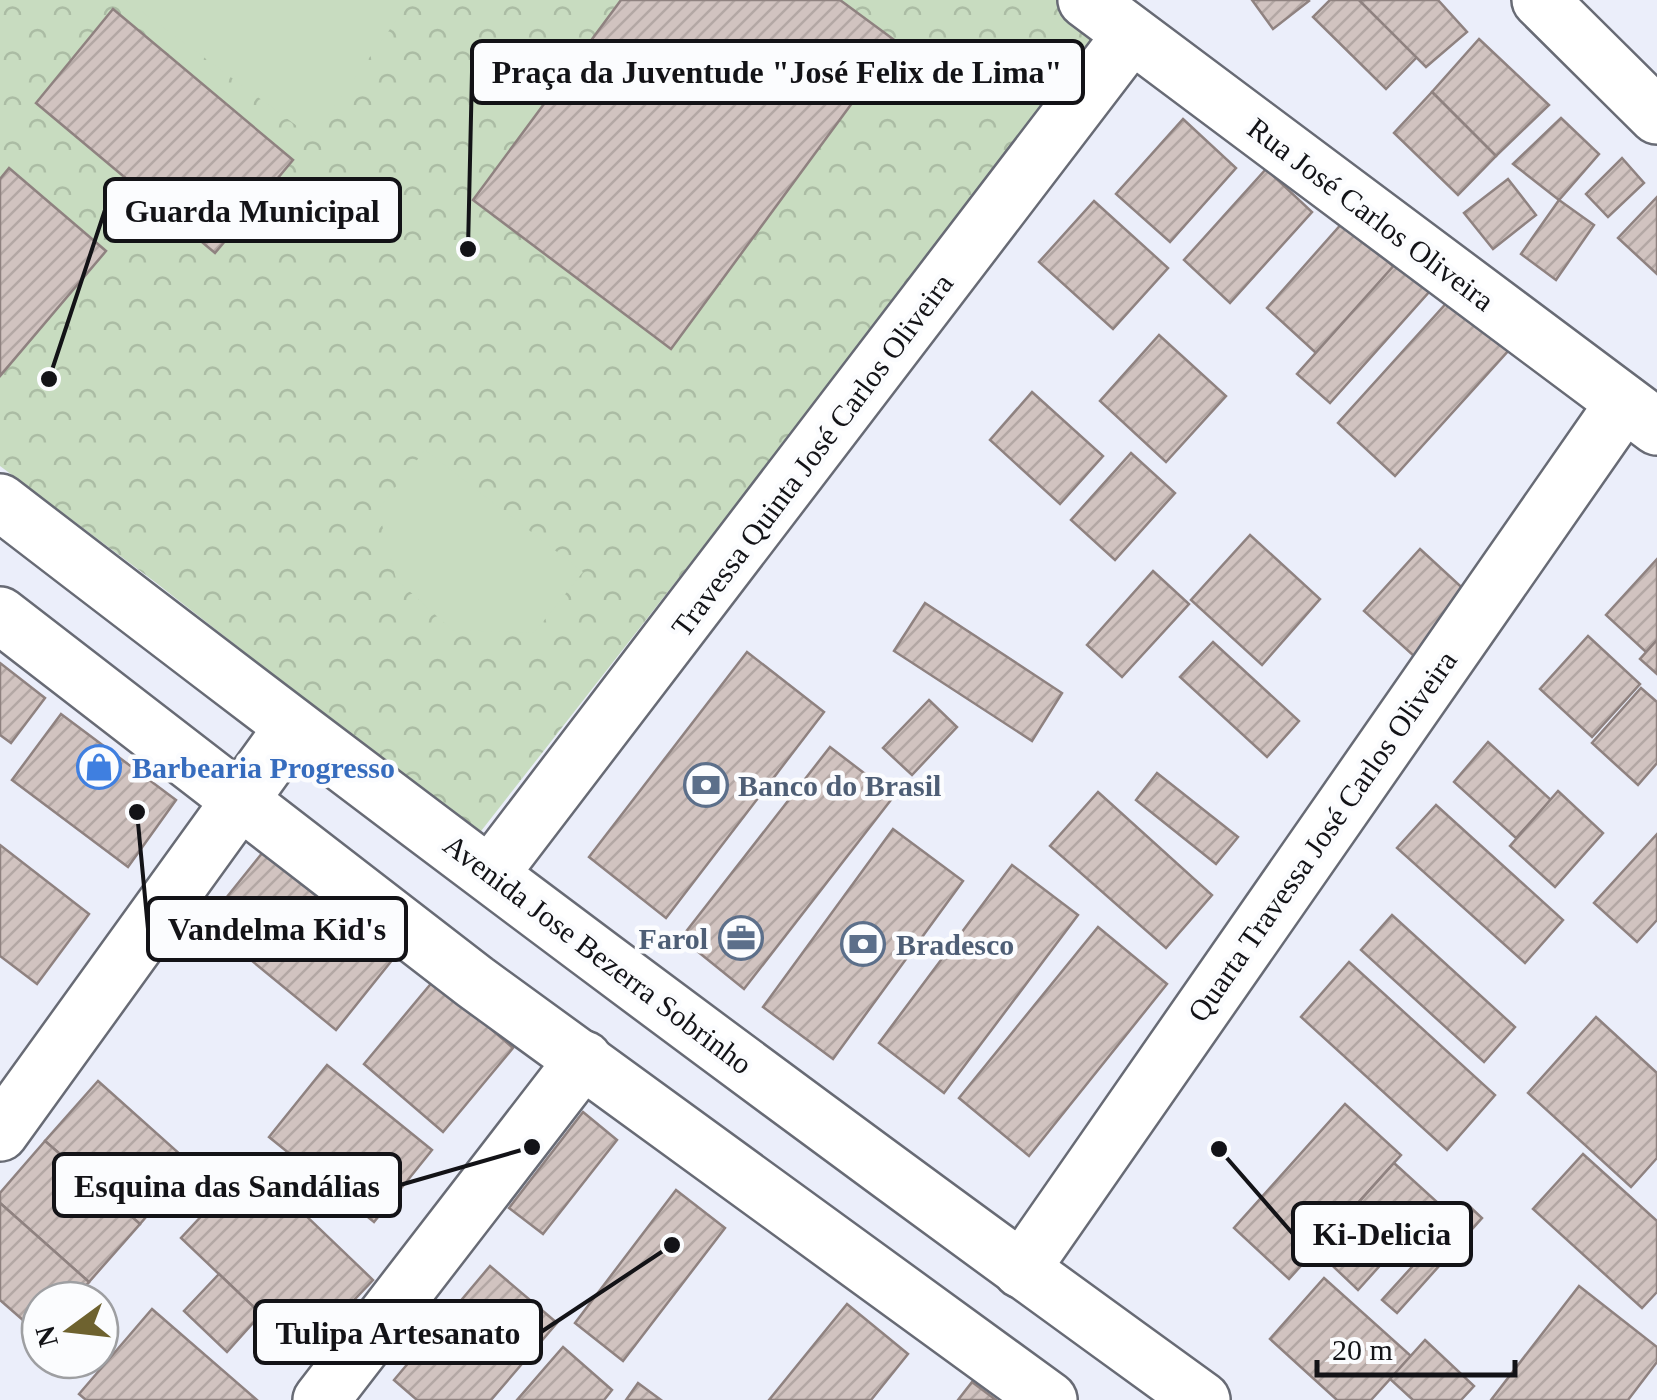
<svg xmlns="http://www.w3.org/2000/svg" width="1657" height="1400" font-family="Georgia,serif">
<defs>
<pattern id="park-crowns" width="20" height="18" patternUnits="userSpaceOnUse" patternTransform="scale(2.5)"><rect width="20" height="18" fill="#c8dcc0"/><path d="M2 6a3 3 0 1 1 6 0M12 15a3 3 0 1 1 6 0" fill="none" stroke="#abbca4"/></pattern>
<pattern id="building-hatch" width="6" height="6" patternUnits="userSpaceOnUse" patternTransform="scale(2.5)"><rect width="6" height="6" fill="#d1c3c0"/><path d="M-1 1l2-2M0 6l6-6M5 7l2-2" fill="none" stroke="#b3a7a4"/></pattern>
</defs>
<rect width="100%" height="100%" fill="#ebeefa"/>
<polygon fill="url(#park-crowns)" points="0,0 1066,0 1105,32 478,835 155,582 0,466"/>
<g fill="#c8dcc0">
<polygon points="126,0 411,0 312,137"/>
<polygon points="425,450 583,572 534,633 452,630 396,579 378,509"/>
</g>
<g fill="url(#building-hatch)" stroke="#8f8280" stroke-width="2.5">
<polygon points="621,0 840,0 897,42 671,349 473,200"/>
<polygon points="1252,0 1308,0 1309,1 1273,29"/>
<polygon points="1330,0 1359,0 1417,57 1386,89 1313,17"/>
<polygon points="1359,0 1438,0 1467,32 1426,67"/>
<polygon points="113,9 293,160 215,253 36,103"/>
<polygon points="1479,39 1549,105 1496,156 1432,92"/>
<polygon points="1432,92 1496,156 1458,195 1394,133"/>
<polygon points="1561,118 1599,154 1559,200 1513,164"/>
<polygon points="1183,119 1236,168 1170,242 1116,194"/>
<polygon points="1622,158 1644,183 1608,217 1586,194"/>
<polygon points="9,168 106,251 0,376 0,179"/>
<polygon points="1266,169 1312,212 1230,303 1184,260"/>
<polygon points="1508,179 1536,215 1493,249 1464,213"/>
<polygon points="1657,197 1657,274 1618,238"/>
<polygon points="1559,200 1594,225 1556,280 1521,254"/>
<polygon points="1094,201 1168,268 1113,329 1039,262"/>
<polygon points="1344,221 1394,267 1316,353 1267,308"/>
<polygon points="1397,262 1429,292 1330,403 1297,374"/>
<polygon points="1451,298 1509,350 1395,476 1338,423"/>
<polygon points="1159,335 1226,396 1166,462 1100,401"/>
<polygon points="1032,392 1103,456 1060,504 990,440"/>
<polygon points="1131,453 1175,493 1115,560 1071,520"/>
<polygon points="1250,535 1320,599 1262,665 1191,600"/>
<polygon points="1420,549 1469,594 1414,656 1364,611"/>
<polygon points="1657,559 1657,640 1646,652 1606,615"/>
<polygon points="1153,571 1189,604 1122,677 1087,645"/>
<polygon points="925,603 1062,693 1032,741 894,651"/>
<polygon points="1588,636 1640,684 1592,737 1540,689"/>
<polygon points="1657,640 1657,674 1640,659"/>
<polygon points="1213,642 1299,721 1267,757 1180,677"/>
<polygon points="747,652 824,712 666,918 589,857"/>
<polygon points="0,663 45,698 11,743 0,735"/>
<polygon points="1641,688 1657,702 1657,763 1638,785 1592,743"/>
<polygon points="929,700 957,727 912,775 883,748"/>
<polygon points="61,714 176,800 128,867 12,780"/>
<polygon points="1488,742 1551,800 1516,838 1454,782"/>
<polygon points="830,747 894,796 744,989 681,938"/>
<polygon points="1157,773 1238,837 1216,864 1136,800"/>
<polygon points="1558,791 1603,833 1555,887 1510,846"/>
<polygon points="1098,792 1212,895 1166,948 1050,846"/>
<polygon points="1436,805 1563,920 1525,963 1397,848"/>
<polygon points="893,829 963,881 833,1059 763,1007"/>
<polygon points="1657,834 1657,920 1637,942 1594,903"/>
<polygon points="0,845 89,914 37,984 0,956"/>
<polygon points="263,852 393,959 336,1030 206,923"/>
<polygon points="1012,865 1078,915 944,1093 879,1043"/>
<polygon points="1392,915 1515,1027 1484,1062 1361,950"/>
<polygon points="1098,927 1167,984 1029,1156 959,1098"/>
<polygon points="1349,962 1495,1095 1447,1150 1301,1017"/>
<polygon points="434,980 513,1048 443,1132 364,1064"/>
<polygon points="1596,1017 1657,1073 1657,1158 1631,1187 1528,1093"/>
<polygon points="327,1065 432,1150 374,1222 269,1137"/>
<polygon points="98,1081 191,1164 140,1224 45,1141"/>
<polygon points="1345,1104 1401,1155 1289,1279 1234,1228"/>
<polygon points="583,1112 617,1140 543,1234 509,1208"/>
<polygon points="45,1141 140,1224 89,1282 0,1203 0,1193"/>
<polygon points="1583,1154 1657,1221 1657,1292 1642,1308 1533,1209"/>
<polygon points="251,1163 373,1280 303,1354 181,1238"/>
<polygon points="1394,1163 1437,1202 1358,1290 1316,1250"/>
<polygon points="676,1190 725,1228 623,1361 575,1323"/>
<polygon points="0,1203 89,1282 73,1300 40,1300 40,1335 0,1300"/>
<polygon points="1468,1205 1482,1218 1397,1313 1382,1300"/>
<polygon points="490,1266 557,1323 491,1400 417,1400 394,1380"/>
<polygon points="219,1274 261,1314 227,1352 184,1311"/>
<polygon points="1324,1278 1411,1356 1371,1400 1337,1400 1270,1339"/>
<polygon points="1579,1286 1657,1347 1657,1362 1628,1400 1491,1400"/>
<polygon points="847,1304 908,1354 871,1400 769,1400"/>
<polygon points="152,1309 257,1400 86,1400 79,1394"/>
<polygon points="1425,1340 1474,1386 1461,1400 1413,1400 1390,1379"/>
<polygon points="563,1347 612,1390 604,1400 517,1400"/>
<polygon points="972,1382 996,1400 958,1400"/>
<polygon points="638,1383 661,1400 626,1400"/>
</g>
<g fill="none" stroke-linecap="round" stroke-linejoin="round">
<g stroke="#686b75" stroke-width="60">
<g id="minor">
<polyline points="1086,0 1657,427"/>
<polyline points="1540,0 1657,116"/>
<polyline points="491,873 1131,35"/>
<polyline points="0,1133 293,727"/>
<polyline points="1021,1270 1624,403"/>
<polyline points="321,1400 584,1059"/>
</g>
</g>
<g stroke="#686b75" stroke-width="60">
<g id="secondary">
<path d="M0,502c396,305 796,605 1202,898"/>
<polyline points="0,615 475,982 1049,1400"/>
</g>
</g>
<use href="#minor" stroke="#fff" stroke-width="55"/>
<use href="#secondary" stroke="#fff" stroke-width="55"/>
</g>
<defs>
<g id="shop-ring" transform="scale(2.25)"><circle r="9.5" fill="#fbfcfe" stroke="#3f7fe0" stroke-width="1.5"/><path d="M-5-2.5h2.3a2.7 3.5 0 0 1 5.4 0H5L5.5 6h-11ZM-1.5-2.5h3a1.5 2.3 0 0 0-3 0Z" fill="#3f7fe0"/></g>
<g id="bank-ring" transform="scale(2.25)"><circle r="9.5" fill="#fbfcfe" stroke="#5c6f8a" stroke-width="1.5"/><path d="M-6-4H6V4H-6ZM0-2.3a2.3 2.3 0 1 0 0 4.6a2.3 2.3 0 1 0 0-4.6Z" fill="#5c6f8a"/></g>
<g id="office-ring" transform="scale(2.25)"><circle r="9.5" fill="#fbfcfe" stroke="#5c6f8a" stroke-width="1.5"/><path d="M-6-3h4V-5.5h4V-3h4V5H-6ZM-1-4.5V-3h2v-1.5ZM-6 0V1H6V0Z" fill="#5c6f8a"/></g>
</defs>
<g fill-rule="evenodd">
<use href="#shop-ring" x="99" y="767"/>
<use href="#bank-ring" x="706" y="785"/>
<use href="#office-ring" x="741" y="938"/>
<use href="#bank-ring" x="863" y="944"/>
</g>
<g text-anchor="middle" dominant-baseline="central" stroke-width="9" stroke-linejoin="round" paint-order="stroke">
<g font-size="30" fill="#131317" stroke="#fbfcfe">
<text transform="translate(1371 214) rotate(37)">Rua José Carlos Oliveira</text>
<text transform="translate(812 455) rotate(-53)">Travessa Quinta José Carlos Oliveira</text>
<text transform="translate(1322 836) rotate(-55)">Quarta Travessa José Carlos Oliveira</text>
<text transform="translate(598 954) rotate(37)">Avenida Jose Bezerra Sobrinho</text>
</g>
<g font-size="30" font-weight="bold" fill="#366cbe" stroke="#fbfcfe" text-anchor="start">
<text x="132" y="767">Barbearia Progresso</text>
</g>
<g font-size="30" font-weight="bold" fill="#4e5e75" stroke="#fbfcfe" text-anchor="start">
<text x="738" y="785">Banco do Brasil</text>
<text x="708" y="938" text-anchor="end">Farol</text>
<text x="896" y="944">Bradesco</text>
</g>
</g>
<path fill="none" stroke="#131317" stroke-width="4" d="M468 249L472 72M49 379L105 210M137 812L148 929M532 1147L400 1185M1219 1149L1293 1234M672 1245L541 1332"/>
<g fill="#131317" stroke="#fbfcfe" stroke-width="4">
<circle cx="468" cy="249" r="10"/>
<circle cx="49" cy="379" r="10"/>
<circle cx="137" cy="812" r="10"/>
<circle cx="532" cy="1147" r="10"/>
<circle cx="1219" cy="1149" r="10"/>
<circle cx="672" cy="1245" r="10"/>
</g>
<g fill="#fbfcfe" stroke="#131317" stroke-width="4">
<rect x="472" y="41" width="611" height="62" rx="10"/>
<rect x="105" y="179" width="295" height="62" rx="10"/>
<rect x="148" y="898" width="258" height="62" rx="10"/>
<rect x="54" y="1154" width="346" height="62" rx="10"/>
<rect x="1293" y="1203" width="178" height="62" rx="10"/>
<rect x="255" y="1301" width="286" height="62" rx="10"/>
</g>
<g font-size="32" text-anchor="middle" font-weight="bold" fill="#131317">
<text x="777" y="83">Praça da Juventude "José Felix de Lima"</text>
<text x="252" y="222">Guarda Municipal</text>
<text x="277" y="940">Vandelma Kid's</text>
<text x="227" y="1197">Esquina das Sandálias</text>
<text x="1382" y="1245">Ki-Delicia</text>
<text x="398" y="1344">Tulipa Artesanato</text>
</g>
<g transform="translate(70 1330) rotate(255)"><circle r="48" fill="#fbfcfe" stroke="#9e9fa2" stroke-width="2.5"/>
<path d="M0-8L18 38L0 25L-18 38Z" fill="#6e622f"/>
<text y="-15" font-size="28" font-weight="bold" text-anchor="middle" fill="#131317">N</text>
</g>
<path d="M1317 1360v15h198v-15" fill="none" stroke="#131317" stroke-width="5"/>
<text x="1332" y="1360" font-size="30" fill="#131317" stroke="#fbfcfe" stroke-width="8" paint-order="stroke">20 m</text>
</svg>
